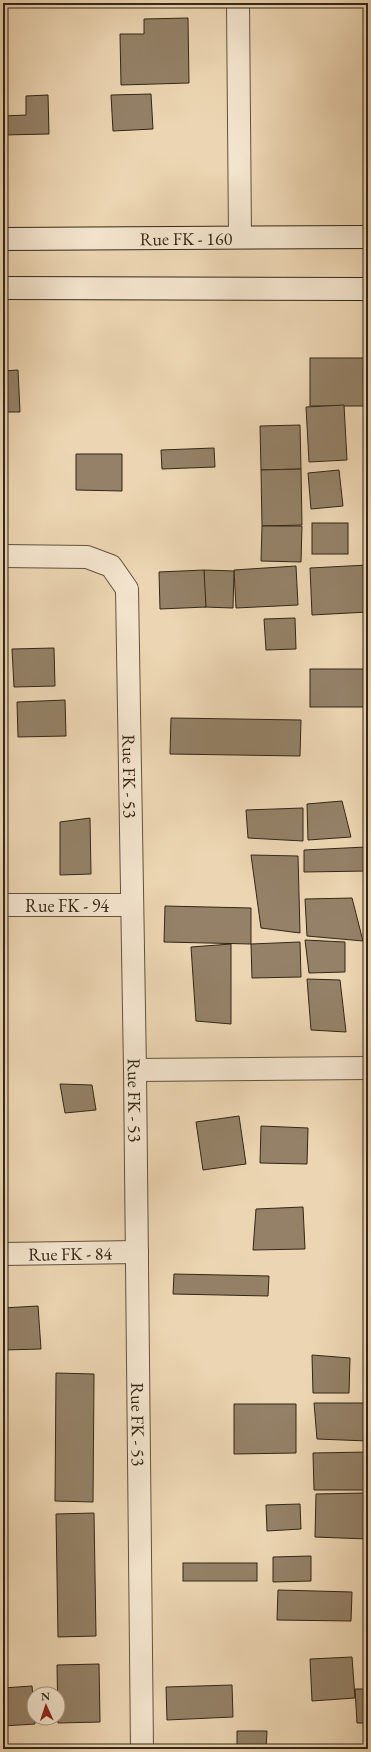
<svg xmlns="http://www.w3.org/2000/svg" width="371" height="1752" font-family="'EB Garamond',serif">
<rect width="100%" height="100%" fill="#ecd5b2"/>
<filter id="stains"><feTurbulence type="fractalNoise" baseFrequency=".005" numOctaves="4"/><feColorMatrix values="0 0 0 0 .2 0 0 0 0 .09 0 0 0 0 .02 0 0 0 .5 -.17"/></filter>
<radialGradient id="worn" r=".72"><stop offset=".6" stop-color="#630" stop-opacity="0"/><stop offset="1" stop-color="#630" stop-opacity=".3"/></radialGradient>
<g fill="#948167" stroke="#342716">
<rect x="111" y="3" width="90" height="4"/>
<polygon points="188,18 189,83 121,85 120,34 144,34 144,19"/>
<polygon points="151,94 153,129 113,131 111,95"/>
<polygon points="48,95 49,134 3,135 3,116 26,115 26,96"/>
<rect x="310" y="358" width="58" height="48"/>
<polygon points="18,370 20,412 3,412 3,371"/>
<polygon points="344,405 347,460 309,462 306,407"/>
<polygon points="300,425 301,469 261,470 260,426"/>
<polygon points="214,448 215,467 162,469 161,450"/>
<polygon points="76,454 122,454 122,491 76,490"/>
<polygon points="301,469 302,525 262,526 261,470"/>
<polygon points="339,470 343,506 311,509 308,473"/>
<rect x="312" y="523" width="36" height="31"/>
<polygon points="262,526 302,526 301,562 261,561"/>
<polygon points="368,565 368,612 312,615 310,568"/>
<polygon points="296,566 298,605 236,608 234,570"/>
<polygon points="204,570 234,571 233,608 204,607"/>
<polygon points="204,570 206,607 160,609 159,572"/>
<polygon points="295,618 296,649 266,650 264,619"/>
<polygon points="54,648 55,686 14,687 12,649"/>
<rect x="310" y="669" width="58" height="38"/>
<polygon points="65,700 66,736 18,737 17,702"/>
<polygon points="171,718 301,720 300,756 170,754"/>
<polygon points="342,801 351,837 308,840 307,804"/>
<polygon points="303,808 303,841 248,838 246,810"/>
<polygon points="90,818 91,874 60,875 60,822"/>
<polygon points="366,847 368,871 304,872 304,850"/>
<polygon points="251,855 298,856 300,933 261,928"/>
<polygon points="352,898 363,941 307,936 305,899"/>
<polygon points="165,906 251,908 251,944 164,942"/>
<polygon points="305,940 345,942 345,972 309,973"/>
<polygon points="300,942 301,977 252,978 251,944"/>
<polygon points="231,944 231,1024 196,1021 191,947"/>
<polygon points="307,979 340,980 346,1032 311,1030"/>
<polygon points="60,1084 92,1085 96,1110 65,1113"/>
<polygon points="239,1116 246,1164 203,1170 196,1122"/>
<polygon points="261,1126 308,1128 307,1164 260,1163"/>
<polygon points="303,1207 305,1249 253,1250 256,1209"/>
<polygon points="174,1274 269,1276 268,1296 173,1294"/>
<polygon points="38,1306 41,1349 3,1350 3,1308"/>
<polygon points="312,1355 350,1358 349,1393 313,1393"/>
<polygon points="56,1373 94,1374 93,1502 55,1501"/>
<polygon points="314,1403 368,1403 368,1441 317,1439"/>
<polygon points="234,1404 296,1404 296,1453 234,1454"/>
<polygon points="368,1452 368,1490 314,1490 313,1453"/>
<polygon points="365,1493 368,1539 315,1537 316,1494"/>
<polygon points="300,1504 301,1529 267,1531 266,1505"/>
<polygon points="94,1513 96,1636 58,1637 56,1514"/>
<polygon points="311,1556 311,1581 273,1582 273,1557"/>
<rect x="183" y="1563" width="74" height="18"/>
<polygon points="278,1590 352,1592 351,1621 277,1620"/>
<polygon points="352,1657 355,1698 312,1701 310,1659"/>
<polygon points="99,1664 100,1722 58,1723 57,1665"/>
<polygon points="232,1685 233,1717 167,1720 166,1687"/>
<polygon points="32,1686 35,1724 3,1726 3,1688"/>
<polygon points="355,1689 368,1689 368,1723 357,1723"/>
<polygon points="237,1731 267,1731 266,1749 237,1749"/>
</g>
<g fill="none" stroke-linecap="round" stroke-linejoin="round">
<g stroke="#62523d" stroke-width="24">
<g id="minor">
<polyline points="238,3 240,237"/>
<path id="s1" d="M3,556l84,1 24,9 16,23 8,481 7,679"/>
<path id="s2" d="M3,905h129"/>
<polyline points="135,1070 368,1068"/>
<path id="s3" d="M3,1254l134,-2"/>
</g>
</g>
<g stroke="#342716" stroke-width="24">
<g id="secondary">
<path id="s4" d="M3,239l365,-2"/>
<polyline points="3,288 368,289"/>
</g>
</g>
<use href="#minor" stroke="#f3e4cd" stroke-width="22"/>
<use href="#secondary" stroke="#f3e4cd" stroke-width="22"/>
</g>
<g text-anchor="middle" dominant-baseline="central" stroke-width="3" stroke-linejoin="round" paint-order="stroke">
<g font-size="18" fill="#342716" stroke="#f3e4cd">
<text stroke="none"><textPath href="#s4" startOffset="183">Rue FK - 160</textPath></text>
<text stroke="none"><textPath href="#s1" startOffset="325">Rue FK - 53</textPath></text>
<text stroke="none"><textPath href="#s2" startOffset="64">Rue FK - 94</textPath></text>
<text stroke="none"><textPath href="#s1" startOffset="649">Rue FK - 53</textPath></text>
<text stroke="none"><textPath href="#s3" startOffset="67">Rue FK - 84</textPath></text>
<text stroke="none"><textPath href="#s1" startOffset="973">Rue FK - 53</textPath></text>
</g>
</g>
<rect width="371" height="1752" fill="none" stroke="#ecd5b2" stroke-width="16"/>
<rect x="4" y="4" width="363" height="1744" fill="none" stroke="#342716" stroke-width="2"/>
<rect x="8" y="8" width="355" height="1736" fill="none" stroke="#342716"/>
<g transform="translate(46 1706) rotate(357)"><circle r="19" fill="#f3e4cd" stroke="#a79884"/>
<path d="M0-3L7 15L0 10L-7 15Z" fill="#8f2418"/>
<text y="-6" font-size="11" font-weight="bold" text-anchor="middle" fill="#342716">N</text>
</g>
<rect width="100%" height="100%" filter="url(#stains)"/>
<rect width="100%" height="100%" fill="url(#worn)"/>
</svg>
